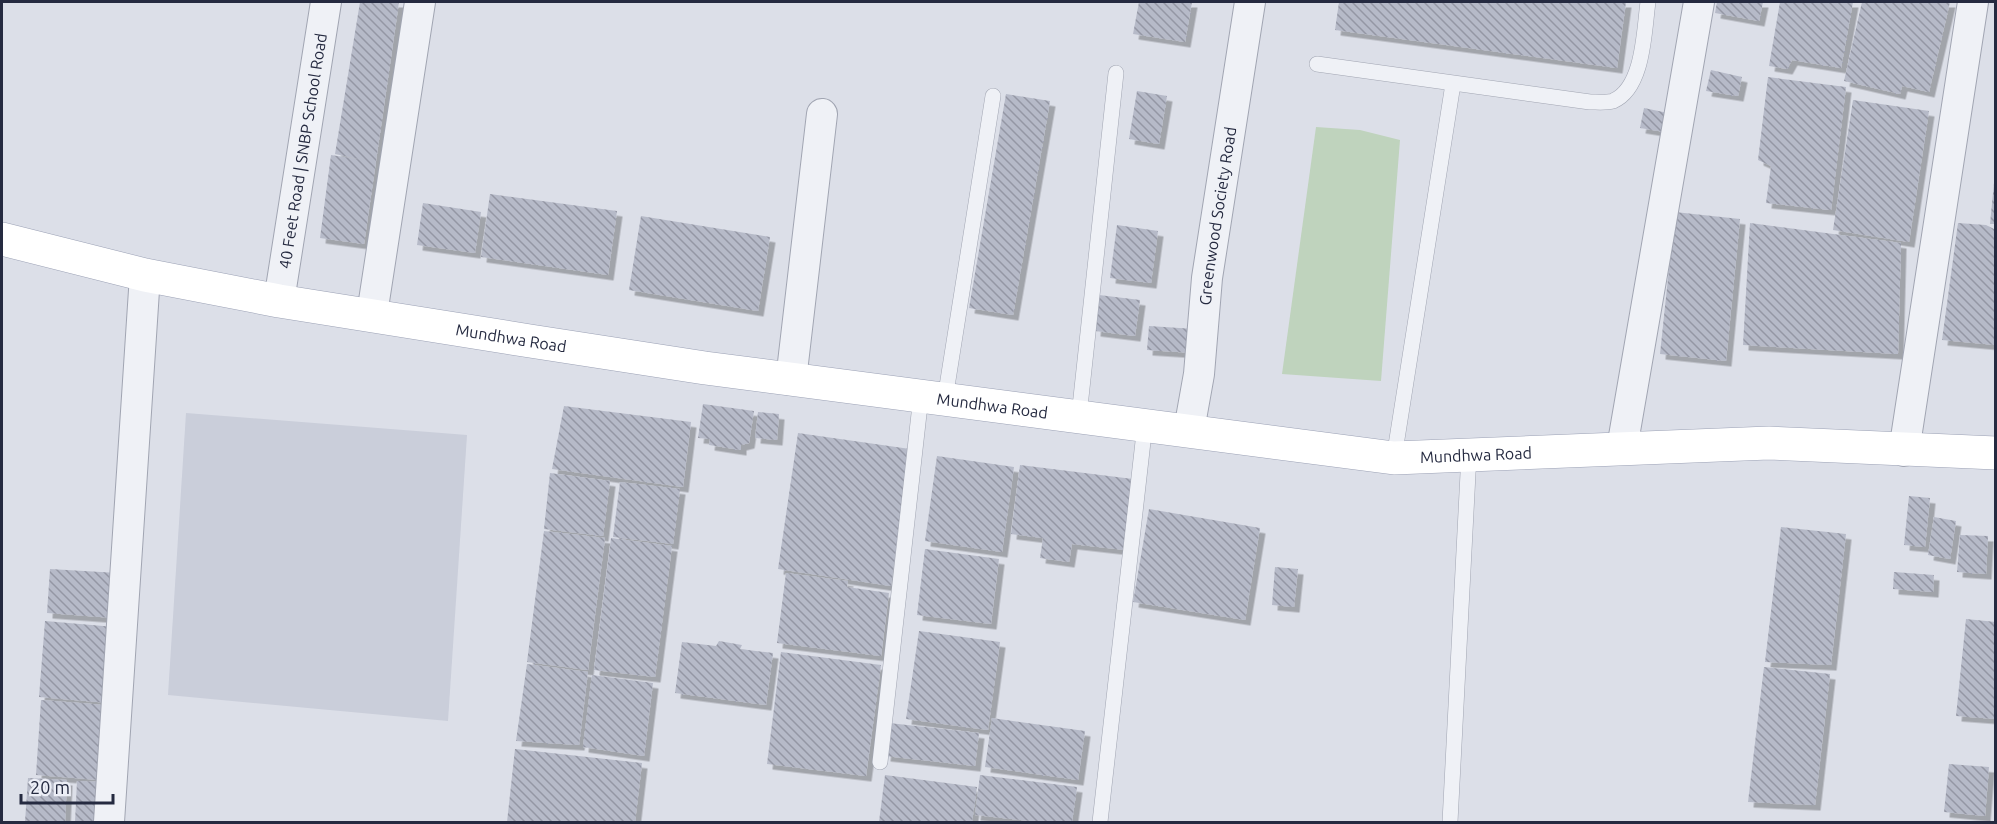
<svg xmlns="http://www.w3.org/2000/svg" width="1997" height="824" font-family="Ubuntu,sans-serif">
<defs>
<pattern id="building-back-hatch" width="6" height="6" patternUnits="userSpaceOnUse" patternTransform="scale(1.5)"><rect width="6" height="6" fill="#b6bac8"/><path d="M-1 5l2 2M0 0l6 6M5-1l2 2" fill="none" stroke="#9497a4"/></pattern>
<filter id="shadow"><feDropShadow dx="5.5" dy="5.5" stdDeviation="0" flood-color="#0004"/></filter>
</defs>
<rect width="100%" height="100%" fill="#dcdfe8"/>
<polygon fill="#caceda" points="186,413 467,435 448,721 168,695"/>
<polygon fill="#bfd3bd" points="1316,127 1360,130 1400,140 1381,381 1282,374"/>
<g fill="url(#building-back-hatch)" filter="url(#shadow)">
<polygon points="360,2 399,2 364,244 320,238 331,155 363,160 335,154"/>
<polygon points="1139,2 1192,2 1185,42 1133,34"/>
<polygon points="1339,2 1626,2 1617,68 1335,30"/>
<polygon points="1717,2 1763,2 1759,21 1715,13"/>
<polygon points="1780,2 1853,2 1841,68 1792,60 1787,69 1769,66"/>
<polygon points="1862,2 1950,2 1929,92 1902,86 1900,94 1844,81"/>
<polygon points="1711,70 1742,77 1738,96 1706,91"/>
<polygon points="1768,77 1846,87 1831,210 1766,203 1771,166 1758,160"/>
<polygon points="1137,91 1167,96 1159,144 1129,139"/>
<polygon points="1006,94 1050,101 1013,315 969,308"/>
<polygon points="1853,100 1929,111 1909,242 1833,230"/>
<polygon points="1644,108 1668,113 1665,132 1640,128"/>
<polygon points="1994,183 1996,183 1996,224 1990,224"/>
<polygon points="490,194 617,211 608,275 481,257"/>
<polygon points="423,203 481,212 475,253 417,245"/>
<polygon points="1675,212 1740,219 1726,361 1660,354"/>
<polygon points="641,216 770,237 758,311 629,290"/>
<polygon points="1750,223 1901,243 1898,354 1743,345"/>
<polygon points="1958,223 1986,225 1996,230 1996,345 1942,340"/>
<polygon points="1117,225 1158,231 1151,283 1110,278"/>
<polygon points="1099,295 1140,300 1135,336 1095,331"/>
<polygon points="1149,326 1195,329 1193,353 1147,350"/>
<polygon points="703,404 754,411 749,443 741,445 741,450 709,445 710,439 698,438"/>
<polygon points="564,406 691,422 683,487 552,469"/>
<polygon points="758,412 779,414 777,440 755,438"/>
<polygon points="798,433 910,449 891,586 778,569"/>
<polygon points="937,456 1014,467 1002,552 925,541"/>
<polygon points="1020,465 1133,479 1125,550 1072,544 1069,562 1040,558 1043,538 1011,534"/>
<polygon points="550,473 610,481 603,536 544,529"/>
<polygon points="620,482 680,489 673,544 613,537"/>
<polygon points="1909,496 1930,498 1925,547 1904,545"/>
<polygon points="1149,509 1260,528 1245,620 1133,602"/>
<polygon points="1934,517 1956,521 1950,559 1928,555"/>
<polygon points="1781,527 1846,534 1831,665 1765,662"/>
<polygon points="544,531 605,538 588,670 527,662"/>
<polygon points="1960,535 1988,536 1986,574 1957,572"/>
<polygon points="611,538 672,546 655,677 594,670"/>
<polygon points="925,549 999,559 991,624 917,615"/>
<polygon points="1275,567 1298,569 1294,607 1272,605"/>
<polygon points="50,569 118,573 114,618 47,613"/>
<polygon points="1894,572 1934,575 1933,592 1893,589"/>
<polygon points="786,573 848,581 847,587 889,593 881,656 777,643"/>
<polygon points="1966,619 1996,622 1996,719 1956,716"/>
<polygon points="45,621 115,627 109,703 39,697"/>
<polygon points="919,631 1000,642 988,730 906,719"/>
<polygon points="719,641 742,645 740,649 773,653 766,705 675,693 682,642 716,646"/>
<polygon points="781,652 881,665 866,776 767,764"/>
<polygon points="527,664 588,672 579,745 516,741"/>
<polygon points="1764,667 1830,674 1815,805 1748,802"/>
<polygon points="592,675 653,683 644,756 583,747"/>
<polygon points="41,700 105,705 100,780 36,775"/>
<polygon points="992,718 1085,731 1078,780 985,767"/>
<polygon points="889,723 979,733 975,766 885,756"/>
<polygon points="515,749 642,763 635,822 507,822"/>
<polygon points="1949,764 1989,767 1985,816 1944,812"/>
<polygon points="885,775 977,787 972,822 879,822"/>
<polygon points="980,775 1077,787 1072,822 1040,822 975,815"/>
<polygon points="28,778 67,780 65,822 25,822"/>
<polygon points="77,781 104,782 103,822 75,822"/>
</g>
<g fill="none" stroke-linecap="round" stroke-linejoin="round">
<g stroke="#a1a5b2" stroke-width="16">
<g id="service">
<path d="M1317,64l273,38c7,0 17,1 23,-1 31,-13 31,-71 35,-99"/>
<polyline points="945,399 993,96"/>
<polyline points="1079,416 1116,73"/>
<polyline points="1394,458 1453,84"/>
<polyline points="880,762 921,396"/>
<polyline points="1100,822 1145,424"/>
<polyline points="1450,822 1469,454"/>
</g>
</g>
<g stroke="#a1a5b2" stroke-width="32">
<g id="minor">
<path id="s1" d="M279,301l47,-299"/>
<polyline points="372,314 420,2"/>
<polyline points="791,380 822,114"/>
<path id="s2" d="M1189,430l10,-56 8,-96 43,-276"/>
<polyline points="1622,448 1699,2"/>
<polyline points="1904,451 1973,2"/>
<polyline points="109,822 145,275"/>
</g>
</g>
<g stroke="#9ba1b5" stroke-width="34">
<g id="primary">
<path id="s3" d="M2,239l143,36 134,26 251,40 175,27 689,90 375,-15 227,10"/>
</g>
</g>
<use href="#service" stroke="#eff1f6" stroke-width="15"/>
<use href="#minor" stroke="#eff1f6" stroke-width="30"/>
<use href="#primary" stroke="#fff" stroke-width="33"/>
</g>
<g text-anchor="middle" dominant-baseline="central" stroke-width="4.5" stroke-linejoin="round" paint-order="stroke">
<g font-size="16" fill="#252a40" stroke="#eceef6">
<text stroke="none"><textPath href="#s1" startOffset="152">40 Feet Road | SNBP School Road</textPath></text>
<text stroke="none"><textPath href="#s2" startOffset="216">Greenwood Society Road</textPath></text>
<text stroke="none"><textPath href="#s3" startOffset="519">Mundhwa Road</textPath></text>
<text stroke="none"><textPath href="#s3" startOffset="1005">Mundhwa Road</textPath></text>
<text stroke="none"><textPath href="#s3" startOffset="1492">Mundhwa Road</textPath></text>
</g>
</g>
<rect width="1997" height="824" fill="none" stroke="#252a40" stroke-width="6"/>
<path d="M21 794v9h92v-9" fill="none" stroke="#252a40" stroke-width="3"/>
<text x="30" y="794" font-size="18" fill="#252a40" stroke="#eceef6" stroke-width="4.5" paint-order="stroke">20 m</text>
</svg>
